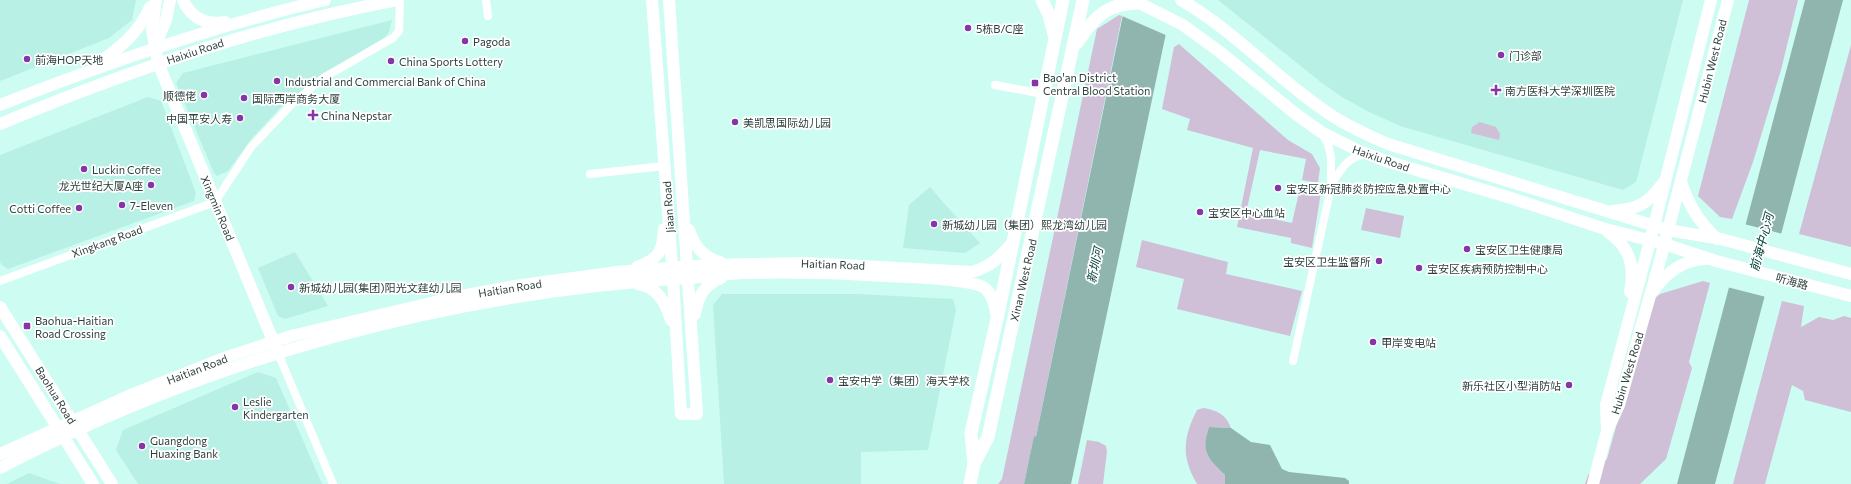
<svg xmlns="http://www.w3.org/2000/svg" width="1851" height="484" font-family="Commissioner,'Noto Sans SC',sans-serif">
<rect width="100%" height="100%" fill="#cdfcf3"/>
<g fill="#b8f0e5">
<polygon points="0,0 136,0 132,20 109,38 0,81"/>
<polygon points="1218,0 1683,0 1636,182 1623,190 1400,126 1369,112 1342,97 1322,83"/>
<polygon points="392,20 389,32 385,37 321,76 281,107 253,137 228,171 217,176 214,173 176,83 183,73"/>
<polygon points="148,97 161,101 196,193 194,201 8,269 2,265 0,262 0,155"/>
<polygon points="930,187 942,201 980,243 965,253 903,248 909,205"/>
<polygon points="295,252 328,306 285,319 278,316 258,268"/>
<polygon points="722,294 857,294 953,299 956,310 928,450 861,452 861,484 724,484 713,305"/>
<polygon points="258,372 276,378 322,484 138,484 116,450 123,430"/>
<polygon points="29,473 60,484 7,484"/>
</g>
<g fill="#cfc0d7">
<polygon points="1749,0 1798,0 1781,70 1753,162 1732,219 1720,217 1698,196"/>
<polygon points="1119,15 1122,16 1036,437 1034,437 1024,484 998,484 1002,479 1097,29"/>
<polygon points="1179,44 1288,140 1312,154 1320,168 1318,183 1302,180 1306,159 1260,150 1246,213 1292,223 1300,188 1321,192 1312,248 1291,243 1291,238 1237,227 1253,148 1187,130 1190,119 1162,109 1174,47"/>
<polygon points="1851,45 1851,247 1799,234"/>
<polygon points="1480,122 1496,127 1500,134 1499,140 1471,133 1472,127"/>
<polygon points="1366,208 1404,216 1400,238 1361,230"/>
<polygon points="1142,240 1228,262 1226,274 1302,291 1290,336 1177,309 1184,279 1136,267"/>
<polygon points="1703,281 1710,283 1689,362 1692,368 1666,459 1640,484 1585,484 1588,475 1607,459 1651,302 1660,294"/>
<polygon points="1782,301 1804,306 1801,327 1819,317 1833,320 1844,316 1851,318 1851,412 1805,400 1803,391 1792,385 1765,484 1733,484"/>
<path d="M1203,408c13,2 23,6 28,20l-22,-1c-7,26 -2,31 16,48v9h-28c-16,-28 -14,-46 0,-74z"/>
<polygon points="1087,440 1099,442 1106,446 1107,452 1103,484 1078,484"/>
</g>
<g fill="#8fb5ae">
<polygon points="1126,0 1173,0 1071,484 1024,484 1034,436 1036,437"/>
<polygon points="1805,0 1843,0 1715,484 1677,484"/>
<path d="M1209,427l22,1 20,14 19,3 12,24 7,3 56,6 4,3v3h-124v-9c-18,-17 -24,-23 -16,-48z"/>
</g>
<g fill="#cdfcf3">
<polygon points="1125,0 1175,0 1168,36 1122,16"/>
<polygon points="1744,224 1783,234 1766,297 1727,287"/>
</g>
<g fill="none" stroke-linecap="round" stroke-linejoin="round">
<g stroke="#fff" stroke-width="8">
<polyline points="486,0 488,16"/>
<polyline points="995,85 1043,94"/>
<polyline points="590,174 665,166"/>
<path d="M1332,184c9,-15 15,-27 34,-30"/>
<polyline points="0,281 215,202 251,147 293,103 323,78 393,38 399,31 400,0"/>
<polyline points="278,353 333,484"/>
<polyline points="1293,361 1331,187 1331,157 1328,144 1321,132"/>
</g>
<g stroke="#fff" stroke-width="12">
<polyline points="156,0 152,30 158,63 276,348"/>
<path d="M183,0c8,18 23,25 42,22"/>
<polyline points="652,0 673,279 681,414 697,414 669,0"/>
<polyline points="1133,0 1183,25 1220,52 1297,115 1321,132 1357,150 1386,161 1511,198 1602,228 1664,244 1716,261 1851,296"/>
<path d="M1181,0c54,31 96,79 147,113 19,13 39,22 60,31l280,86 53,9 130,35"/>
<polyline points="155,46 166,20 170,0"/>
<path d="M97,64c23,-16 42,-31 53,-57"/>
<path d="M0,105c106,-42 213,-79 325,-105"/>
<path d="M0,124c130,-54 259,-98 397,-124"/>
<path d="M1681,182c8,24 18,40 36,57"/>
<path d="M1613,211c25,-2 35,-7 50,-28"/>
<path d="M689,230c6,16 13,27 31,32"/>
<path d="M1608,232c22,15 27,34 22,60"/>
<path d="M637,267c22,-8 26,-16 27,-38"/>
<path d="M638,284c20,3 27,18 33,36"/>
<path d="M1654,290c11,-16 30,-31 51,-31"/>
<polyline points="0,307 112,484"/>
<path d="M695,314c3,-18 9,-29 26,-36"/>
<polyline points="0,336 93,484"/>
<polyline points="1607,429 1606,405 1654,226 1711,0"/>
<path d="M0,454l133,-60 91,-36 67,-22 165,-39 59,-11 102,-14 91,-7 98,-2 165,9c19,-4 30,-16 42,-30"/>
<path d="M0,468c211,-111 449,-175 687,-190 19,-1 39,-4 58,-5 47,-1 95,0 142,3 20,1 87,2 99,13 8,8 9,19 11,29"/>
<polyline points="1593,484 1607,431 1619,405 1661,257 1728,0"/>
</g>
<g stroke="#fff" stroke-width="13">
<polyline points="1042,0 1049,15 1054,34"/>
<path d="M1077,43c17,-26 30,-40 63,-40"/>
<polyline points="974,464 971,433 997,319 1063,0"/>
<polyline points="970,484 974,464 988,437 1083,0"/>
</g>
</g>
<g fill="#8535a5" stroke="#fff" stroke-width="1.5">
<circle cx="968" cy="28" r="4"/>
<circle cx="465" cy="41" r="4"/>
<circle cx="1501" cy="55" r="4"/>
<circle cx="27" cy="59" r="4"/>
<circle cx="391" cy="61" r="4"/>
<circle cx="277" cy="81" r="4"/>
<rect x="1031" y="79" width="8" height="8" rx="2"/>
<path d="M1494 84h4v4h4v4h-4v4h-4v-4h-4v-4h4z"/>
<circle cx="204" cy="95" r="4"/>
<circle cx="244" cy="98" r="4"/>
<path d="M311 109h4v4h4v4h-4v4h-4v-4h-4v-4h4z"/>
<circle cx="240" cy="118" r="4"/>
<circle cx="735" cy="122" r="4"/>
<circle cx="84" cy="169" r="4"/>
<circle cx="151" cy="185" r="4"/>
<circle cx="1278" cy="188" r="4"/>
<circle cx="122" cy="205" r="4"/>
<circle cx="79" cy="208" r="4"/>
<circle cx="1200" cy="212" r="4"/>
<circle cx="934" cy="224" r="4"/>
<circle cx="1467" cy="249" r="4"/>
<circle cx="1379" cy="261" r="4"/>
<circle cx="1419" cy="268" r="4"/>
<circle cx="291" cy="287" r="4"/>
<rect x="23" y="322" width="8" height="8" rx="2"/>
<circle cx="1373" cy="342" r="4"/>
<circle cx="830" cy="380" r="4"/>
<circle cx="1569" cy="385" r="4"/>
<circle cx="235" cy="407" r="4"/>
<circle cx="142" cy="446" r="4"/>
</g>
<g text-anchor="middle" dominant-baseline="central" stroke-width="3.5" stroke-linejoin="round" paint-order="stroke">
<g font-size="11" fill="#2d403c" stroke="#fff" text-anchor="start">
<text x="976" y="28">5栋B/C座</text>
<text x="473" y="41">Pagoda</text>
<text x="1509" y="55">门诊部</text>
<text x="35" y="59">前海HOP天地</text>
<text x="399" y="61">China Sports Lottery</text>
<text x="1043" y="77">Bao'an District<tspan x="1043" dy="13">Central Blood Station</tspan></text>
<text x="285" y="81">Industrial and Commercial Bank of China</text>
<text x="1505" y="90">南方医科大学深圳医院</text>
<text x="196" y="95" text-anchor="end">顺德佬</text>
<text x="252" y="98">国际西岸商务大厦</text>
<text x="321" y="115">China Nepstar</text>
<text x="232" y="118" text-anchor="end">中国平安人寿</text>
<text x="743" y="122">美凯思国际幼儿园</text>
<text x="92" y="169">Luckin Coffee</text>
<text x="143" y="185" text-anchor="end">龙光世纪大厦A座</text>
<text x="1286" y="188">宝安区新冠肺炎防控应急处置中心</text>
<text x="130" y="205">7-Eleven</text>
<text x="71" y="208" text-anchor="end">Cotti Coffee</text>
<text x="1208" y="212">宝安区中心血站</text>
<text x="942" y="224">新城幼儿园（集团）熙龙湾幼儿园</text>
<text x="1475" y="249">宝安区卫生健康局</text>
<text x="1371" y="261" text-anchor="end">宝安区卫生监督所</text>
<text x="1427" y="268">宝安区疾病预防控制中心</text>
<text x="299" y="287">新城幼儿园(集团)阳光文莛幼儿园</text>
<text x="35" y="320">Baohua-Haitian<tspan x="35" dy="13">Road Crossing</tspan></text>
<text x="1381" y="342">甲岸变电站</text>
<text x="838" y="380">宝安中学（集团）海天学校</text>
<text x="1561" y="385" text-anchor="end">新乐社区小型消防站</text>
<text x="243" y="401">Leslie<tspan x="243" dy="13">Kindergarten</tspan></text>
<text x="150" y="440">Guangdong<tspan x="150" dy="13">Huaxing Bank</tspan></text>
</g>
<g font-size="11" fill="#2d403c" stroke="#fff">
<text transform="translate(195 51) rotate(-18)">Haixiu Road</text>
<text transform="translate(1712 61) rotate(-76)">Hubin West Road</text>
<text transform="translate(1381 158) rotate(19)">Haixiu Road</text>
<text transform="translate(668 207) rotate(-94)">Jiaan Road</text>
<text transform="translate(218 208) rotate(67)">Xingmin Road</text>
<text transform="translate(107 241) rotate(-20)">Xingkang Road</text>
<text transform="translate(833 264) rotate(2)">Haitian Road</text>
<text transform="translate(1023 280) rotate(-77)">Xinan West Road</text>
<text transform="translate(1792 281) rotate(15)">听海路</text>
<text transform="translate(510 288) rotate(-9)">Haitian Road</text>
<text transform="translate(197 369) rotate(-21)">Haitian Road</text>
<text transform="translate(1627 373) rotate(-73)">Hubin West Road</text>
<text transform="translate(56 395) rotate(58)">Baohua Road</text>
</g>
<g font-size="12" font-style="italic" fill="#044039" stroke="#fff">
<text transform="translate(1761 242) rotate(-75)">前海中心河</text>
<text transform="translate(1094 265) rotate(-78)">新圳河</text>
</g>
</g>
</svg>
